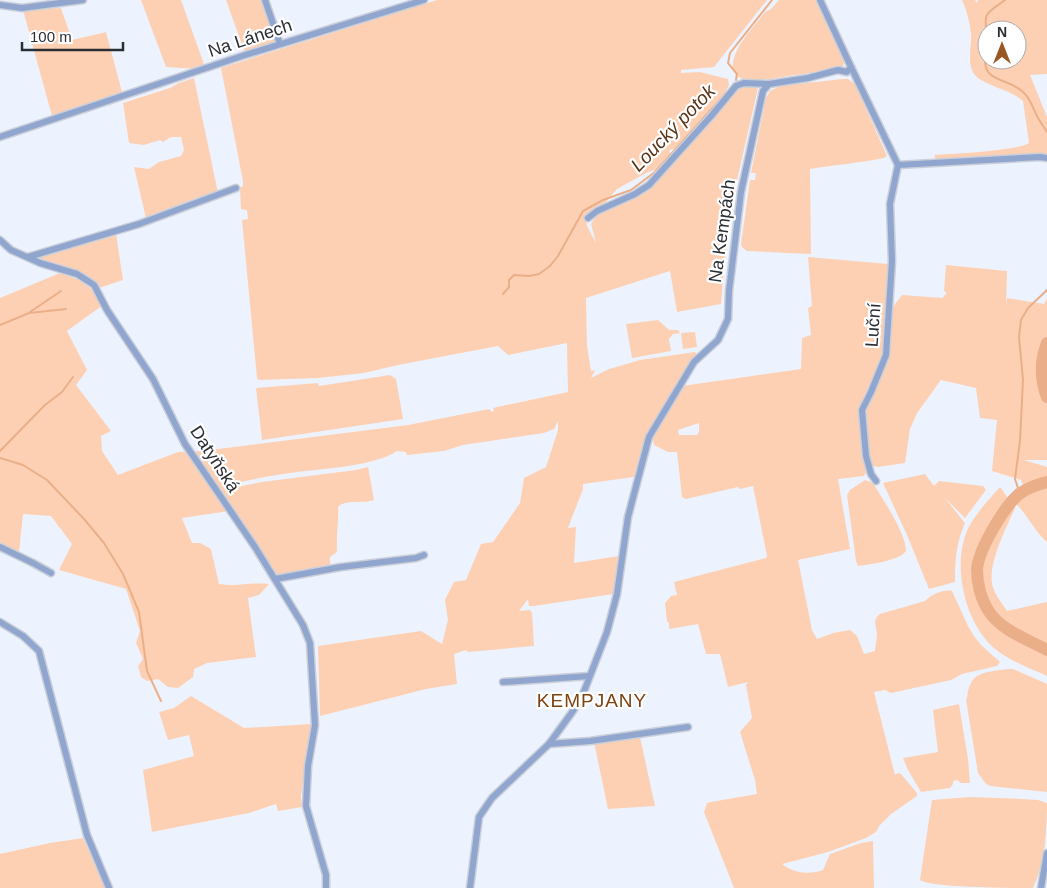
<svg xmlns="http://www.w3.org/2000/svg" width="1047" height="888" font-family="Helvetica,sans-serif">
<rect width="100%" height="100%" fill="#edf3fe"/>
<g fill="#fdd0b3" fill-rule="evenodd">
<polygon points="141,0 181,0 205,67 197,69 166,67"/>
<polygon points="226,0 262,0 275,38 274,44 245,53"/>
<path d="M437,0h330l-53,67 -33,3v3l19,-1 28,7 1,6 -5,10 -50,55 -2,-1 -3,2 2,3 -15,16 -8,2 -31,17 -12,14 -15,8 -5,6 2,9 9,17 -5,-19 6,-10 47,-23 96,-106 18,3 -23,101 -9,58 -5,57 -44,8 -7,-41 -84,27 1,48 4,25 4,-1 -4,8 18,-9 31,-9 55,-8 2,2 -2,4 -24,35 11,-7 119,-17 1,-31 9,-3 -3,-27 4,-2 -4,-49 80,7 -3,69 -3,23 -20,45h4l20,-46 6,-47 10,-13 41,3 1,-3h2v-3l-2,-1 2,-26 61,6 -1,37 1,-10 37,6 3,-6v162h-23l23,7v75c-14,-12 -20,-29 -34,-41l7,-7 6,-1 -5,-13 -29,-9 5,-51 -17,-2 -4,-30 -35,-8 -24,33 -7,16 -5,34 -27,4 -8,-2 -6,11 -26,3 12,70 -52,11 14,70 5,9 16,-6 17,-3 7,6 7,18 11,-3c0,-5 2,-12 2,-17 -1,-9 -5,-14 3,-20l45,-13c6,-6 18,-12 27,-10l16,35 6,10 7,9 19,17 -3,4 -35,8 -11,6 -60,13 -6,-3 -11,2 21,83 3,-2 3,1 16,19v3l-26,18 -12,12 -3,6 -10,6 -38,14 -46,12c11,9 27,11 41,6l7,-16 31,-11 12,-2 1,47h-140l-30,-76 3,-9 4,-1 46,-8 -2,-14 -15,-48 12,-14 -6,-33 2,-3 -20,5 -8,-33h-14l-8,-30 -29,5v-6l-2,-2 -2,-18 6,-7 6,-1 -3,-13 92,-24 1,-2 -14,-70 -13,3 -2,-2 -52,12 -4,-2 -5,-45h-9l-14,-7 -1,-8 -8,2 -11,38 -51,7v5l-15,39 8,-1 -2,36 45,-7 -6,38 -79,12h-5l-1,-7 -9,12 11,-1 2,3 2,33 -66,6 -2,-2 -12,4 3,30 -31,5 -106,27 -2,-70 103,-15 21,13 6,-24 -3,-20 9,-18 12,-2 15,-36 12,-2 27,-39 4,-25 22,-11 12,-37v-9l-4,8 -10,4 -81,12 -19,6 -37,4 -1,-3 -9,-1c-24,17 -89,18 -120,24 -15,2 -30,6 -46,9l-1,4 32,-6 94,-12 12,-3 6,33c-11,4 -29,-1 -36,7 1,15 -2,29 -1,45l-7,5v8l-48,11 -5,-1 -34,-49 -11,-20 -3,5 -47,7 10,25h8l11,6 8,35c18,3 33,-2 50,0l-10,11 -11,3 8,59 -49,6 -13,6 -1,8 -15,11 -10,-1 -10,-8 -11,2 -6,-4 -3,-11 5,-7 -7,-16 4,-12 -14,-42 -67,-19 13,-26 -21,-28 -28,-2 -4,38 -19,-9v-245l60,-25c23,7 30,12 43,32l-36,26 20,39 -11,15 35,46 -10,5 1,15 16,24 60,-23 24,-1 206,-26 81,-16 3,3 2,-1 -1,-3 75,-16 -1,-49 -59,12 -10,-9 -100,19 -34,8 -46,5 -59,2 -2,-2 -15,-158 6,-1 -1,-9 -6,-1 -1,-21 3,-2v-5l-22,-113zM699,423v9l-2,3h-18l-1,-5z"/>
<path d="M779,0h36l30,60 -3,8 -3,3c-16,1 -31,2 -46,4 -14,2 -62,16 -60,-11 2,-19 21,-37 32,-52l6,-3z"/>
<path d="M962,0h13l2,3 1,-3h69v74l-17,1 17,42v38l-77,2 -33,4 -3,-6c18,-1 83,-4 95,-12l-6,-42c-12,-11 -31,-13 -45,-23 -13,-10 -6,-30 -7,-44 -1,-11 -4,-23 -9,-34zM987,30h30v30h-30z"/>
<polygon points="61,8 72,40 106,32 122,92 52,116 23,10"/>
<polygon points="194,78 218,193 196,198 146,218 134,167 149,169 159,162 181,156 184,150 181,137 171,137 163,142 160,140 144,145 129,143 123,103 170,88 179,83"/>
<path d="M842,79h6l7,5 32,72 -3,2c-25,5 -49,7 -74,11l1,85 -64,-3 -5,-4 -1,-3 9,-64h5l1,-7h-5l15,-75 4,-7 10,-5z"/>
<path d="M116,234l7,46 -24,8c-7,-7 -14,-14 -23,-18 -13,-5 -27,-3 -37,-13z"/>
<polygon points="658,320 669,330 678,330 680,333 673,334 669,339 671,351 632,358 626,324"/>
<polygon points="695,332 697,347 683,349 681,333"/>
<polygon points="390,375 396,379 403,419 262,440 256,388 318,383 319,386"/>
<path d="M925,474l9,12 5,-5 44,5 3,4 -21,28 -21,-21 21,26c-9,20 -10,38 -10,59l-26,7 -22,-54 -24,-52z"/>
<path d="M865,480l8,3c9,15 33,50 33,68 -7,10 -35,13 -48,15l-2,-5 -9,-66 3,-5z"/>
<path d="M1000,487l15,21c-8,19 -29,58 -22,79 2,8 9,16 14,24l40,-9v74c-16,-7 -34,-14 -48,-24 -35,-25 -50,-92 -28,-129 8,-13 19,-25 29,-36z"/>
<path d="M1007,669h6l34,15v108l-57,-6 -5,-3 -7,-10 -12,-73 1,-2c3,-27 16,-25 40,-29z"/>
<polygon points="191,696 244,728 312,724 301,796 302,807 278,811 276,804 249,813 152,832 143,770 194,756 189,735 168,740 159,712 174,708"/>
<polygon points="959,704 968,759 970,783 961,783 957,780 953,781 953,784 950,788 921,792 908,770 903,758 938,752 933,710"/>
<polygon points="640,737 655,806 608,809 594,742"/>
<path d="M970,797l52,2 16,1 9,3c0,28 -2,59 -14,85 -18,0 -101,0 -113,-8l12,-80z"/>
<polygon points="83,838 105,888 0,888 0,854 50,843"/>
</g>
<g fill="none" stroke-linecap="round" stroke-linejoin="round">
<g stroke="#eaaf88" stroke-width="2">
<path d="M987,36c-4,-26 0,-22 18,-36"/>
<path d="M987,49c-10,37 22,26 38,45 6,6 9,17 13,24 3,5 6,9 9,14"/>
<polyline points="736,80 737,74 728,63 730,53 772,0"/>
<polyline points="503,294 509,287 509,280 514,275 529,276 539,274 550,266 558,256 583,211 603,200 631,190 655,172 726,93"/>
<polyline points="30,312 61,291"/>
<polyline points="0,325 29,313 66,309"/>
<polyline points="0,451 45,405 62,392 73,377"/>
<polyline points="0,458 23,465 47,480 84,519 104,543 123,574 139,612 147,671 161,701"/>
<polyline points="1020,494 1015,479 1020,441 1023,380 1019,337 1021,320 1028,308 1047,290"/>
</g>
<g stroke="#eaaf88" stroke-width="12">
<path d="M1047,343c-7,18 -7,36 0,54"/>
<path d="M1047,482c-8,2 -21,7 -28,12 -15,13 -41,56 -42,76 0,13 4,29 11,40 12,20 39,29 59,40"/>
</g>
<g stroke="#cacfd9" stroke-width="9">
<g id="street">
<polyline points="265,0 280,44"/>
<polyline points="0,5 22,8 83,0"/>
<polyline points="851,67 898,165 890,204 892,261 886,355 871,392 862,410 866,456 871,474 876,481"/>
<polyline points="0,137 242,56 424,0"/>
<polyline points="898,165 1040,157 1047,158"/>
<polyline points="588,218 597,211 635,194 649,185 712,115 736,86 744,83 769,84"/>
<polyline points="0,240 11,250 40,263 77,274 94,285 107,310 153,379 185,444 255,547 303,625 310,643 315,725 308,766 306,806 326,875 326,888"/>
<polyline points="28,257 139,224 236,188"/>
<polyline points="0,547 33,563 51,573"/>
<polyline points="275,579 341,567 416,558 424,555"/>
<polyline points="0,622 23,636 39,651 87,835 109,888"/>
<polyline points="503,682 589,676"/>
<polyline points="549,744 590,741 688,727"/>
<polyline points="470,888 479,817 492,798 549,744 573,711 583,694 607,632 617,594 628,517 649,437 694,362 718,340 728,319 729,291 741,192 763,91 769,84 808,78 838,70 847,72 851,67 820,0"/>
<polyline points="1041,888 1047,853"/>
</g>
</g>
<use href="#street" stroke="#90a6cf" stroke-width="6"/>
</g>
<g text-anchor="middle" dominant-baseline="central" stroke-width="4.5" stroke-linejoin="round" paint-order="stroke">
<g font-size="18" fill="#2a2d32" stroke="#fff">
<text transform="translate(250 38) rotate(-18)">Na Lánech</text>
<text transform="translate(722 231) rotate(-82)">Na Kempách</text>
<text transform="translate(873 325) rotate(-86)">Luční</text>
<text transform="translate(215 459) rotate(57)">Datyňská</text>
</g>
<g font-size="19" font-style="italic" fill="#5a3316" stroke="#fff">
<text transform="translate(673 128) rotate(-46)">Loucký potok</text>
</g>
<g font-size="19" letter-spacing="1" fill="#7e4313" stroke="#fff">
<text x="592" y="700">KEMPJANY</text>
</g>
</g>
<g transform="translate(1002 45)"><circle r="24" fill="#ffffff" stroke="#aaabad"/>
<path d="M0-4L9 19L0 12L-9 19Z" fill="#995724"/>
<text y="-8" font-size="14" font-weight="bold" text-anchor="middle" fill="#2a2d32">N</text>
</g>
<path d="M22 42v8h101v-8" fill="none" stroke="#2a2d32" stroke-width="2.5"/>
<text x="30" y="42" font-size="15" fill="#2a2d32" stroke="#ffffff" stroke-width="4" paint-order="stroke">100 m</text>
</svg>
